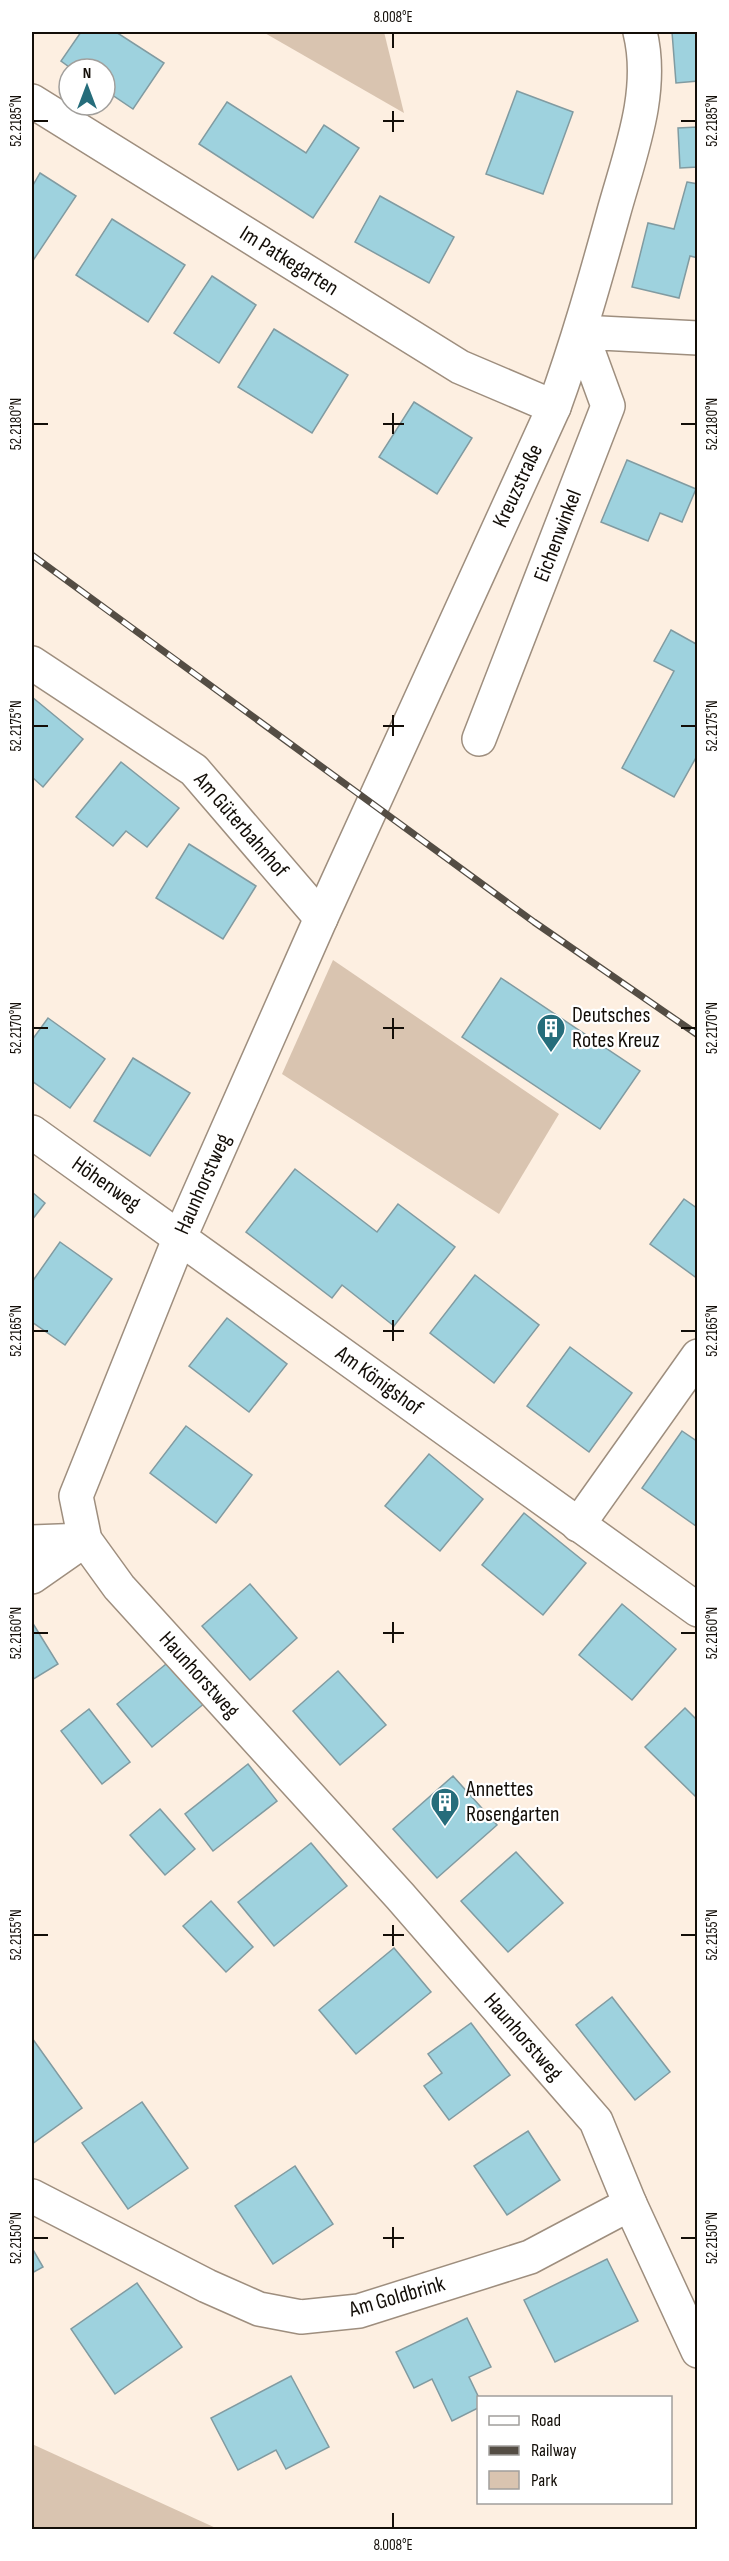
<svg xmlns="http://www.w3.org/2000/svg" width="729" height="2561" font-family="'Sofia Sans Condensed',sans-serif">
<rect width="100%" height="100%" fill="#fdefe1"/>
<g fill="#d9c4b0">
<polygon points="263,32 384,32 404,113"/>
<polygon points="333,960 559,1114 499,1214 282,1074"/>
<polygon points="32,2444 218,2529 32,2529"/>
</g>
<g fill="#9ed2de" stroke="#819ba1" stroke-width="1.5">
<polygon points="81,32 116,32 164,63 133,109 105,90 105,69 72,69 61,61"/>
<polygon points="672,32 698,32 698,81 676,83"/>
<polygon points="517,91 573,112 543,194 486,174"/>
<polygon points="227,102 306,153 324,125 359,148 313,218 199,144"/>
<polygon points="698,127 698,167 680,168 678,128"/>
<polygon points="40,173 76,196 32,262 32,187"/>
<polygon points="687,182 698,184 698,258 690,256 679,298 632,287 648,223 674,229"/>
<polygon points="380,196 454,237 429,283 355,242"/>
<polygon points="112,219 185,265 148,322 76,275"/>
<polygon points="212,276 256,305 219,363 174,333"/>
<polygon points="274,329 348,375 312,433 238,387"/>
<polygon points="414,402 472,438 437,494 379,457"/>
<polygon points="627,460 696,489 682,522 660,513 648,541 601,522"/>
<polygon points="671,630 698,645 698,754 674,797 622,768 674,671 654,661"/>
<polygon points="32,697 83,739 43,787 32,777"/>
<polygon points="121,762 179,808 147,847 126,831 113,846 76,817"/>
<polygon points="189,844 256,886 223,939 156,898"/>
<polygon points="501,978 640,1071 600,1129 462,1037"/>
<polygon points="48,1018 105,1059 70,1108 32,1081 32,1040"/>
<polygon points="133,1058 190,1093 150,1156 94,1121"/>
<polygon points="295,1169 377,1232 398,1204 455,1247 394,1326 342,1285 332,1298 246,1232"/>
<polygon points="32,1192 45,1203 32,1220"/>
<polygon points="684,1199 698,1209 698,1279 650,1244"/>
<polygon points="60,1242 112,1279 65,1345 32,1322 32,1282"/>
<polygon points="475,1275 539,1325 494,1383 430,1333"/>
<polygon points="227,1318 287,1364 249,1412 189,1366"/>
<polygon points="570,1347 632,1393 589,1452 527,1406"/>
<polygon points="186,1426 252,1475 216,1523 150,1473"/>
<polygon points="682,1431 698,1442 698,1524 696,1526 642,1488"/>
<polygon points="429,1454 483,1499 440,1551 385,1506"/>
<polygon points="524,1513 586,1563 543,1615 482,1565"/>
<polygon points="250,1584 297,1638 250,1680 202,1626"/>
<polygon points="622,1604 676,1649 632,1700 579,1655"/>
<polygon points="32,1622 58,1664 32,1680"/>
<polygon points="171,1660 206,1702 152,1747 117,1704"/>
<polygon points="338,1671 386,1725 340,1765 293,1711"/>
<polygon points="685,1708 698,1721 698,1795 696,1797 645,1747"/>
<polygon points="89,1709 130,1762 102,1784 61,1731"/>
<polygon points="248,1764 277,1801 213,1851 185,1814"/>
<polygon points="453,1776 497,1825 437,1878 393,1829"/>
<polygon points="160,1809 195,1849 165,1875 130,1835"/>
<polygon points="311,1843 347,1886 274,1946 238,1902"/>
<polygon points="516,1852 563,1903 508,1952 461,1901"/>
<polygon points="211,1901 253,1947 226,1972 183,1926"/>
<polygon points="394,1948 431,1992 356,2054 319,2010"/>
<polygon points="612,1997 670,2072 635,2100 576,2025"/>
<polygon points="471,2023 510,2075 449,2120 424,2086 442,2073 428,2054"/>
<polygon points="32,2038 82,2108 32,2144"/>
<polygon points="142,2102 188,2168 128,2209 82,2143"/>
<polygon points="528,2131 560,2180 507,2215 474,2166"/>
<polygon points="295,2166 333,2224 273,2264 235,2206"/>
<polygon points="32,2248 43,2267 32,2273"/>
<polygon points="607,2259 638,2321 555,2362 524,2300"/>
<polygon points="137,2283 182,2347 115,2394 71,2329"/>
<polygon points="467,2318 491,2367 469,2377 479,2398 478,2408 452,2421 432,2379 414,2388 396,2352"/>
<polygon points="291,2376 329,2447 286,2469 276,2450 238,2470 211,2418"/>
</g>
<g fill="none" stroke-linecap="round" stroke-linejoin="round">
<g stroke="#9e8e7e" stroke-width="36">
<g id="minor">
<path d="M640,32c15,61 -11,124 -27,183 -18,65 -36,129 -59,192l-233,511 -141,319 -104,259 9,44 34,47 281,309 196,225 34,83 68,147"/>
<polyline points="32,101 460,367 554,407"/>
<polyline points="32,663 194,770 321,918"/>
<polyline points="479,739 608,406 581,332 698,338"/>
<polyline points="32,1132 698,1610"/>
<polyline points="578,1525 698,1356"/>
<polyline points="32,1542 85,1540"/>
<polyline points="32,1577 85,1540"/>
<polyline points="32,2196 207,2286 259,2309 301,2317 359,2311 530,2257 630,2204"/>
</g>
</g>
<use href="#minor" stroke="#fff" stroke-width="33"/>
<g stroke="#544d44" stroke-width="7">
<polyline id="rail" points="32,555 534,922 698,1035"/>
</g>
<use href="#rail" stroke="#fff" stroke-width="4.5" stroke-dasharray="14" stroke-linecap="butt"/>
</g>
<path fill="none" stroke="#130e08" stroke-width="2" d="M393,33v15M393,111v21M33,121h15M383,121h21M681,121h15M393,413v21M33,424h15M383,424h21M681,424h15M393,715v21M33,726h15M383,726h21M681,726h15M393,1018v21M33,1028h15M383,1028h21M681,1028h15M393,1320v21M33,1331h15M383,1331h21M681,1331h15M393,1622v21M33,1633h15M383,1633h21M681,1633h15M393,1925v21M33,1935h15M383,1935h21M681,1935h15M393,2227v21M33,2238h15M383,2238h21M681,2238h15M393,2513v15"/>
<defs>
<g id="building-pin" transform="scale(1.5)"><path d="M0 17L-7.5 6A9.5 9.5 0 1 1 7.5 6Z" fill="#266d7b" stroke="#fff"/><path d="M-4-6H4V6H1V3H-1V6H-4ZM-2.5-4.3h1.7v1.8h-1.7ZM.8-4.3h1.7v1.8H.8ZM-2.5-1h1.7V.8h-1.7ZM.8-1h1.7V.8H.8Z" fill="#fff"/></g>
</defs>
<g fill-rule="evenodd">
<use href="#building-pin" x="551" y="1028"/>
<use href="#building-pin" x="445" y="1802"/>
</g>
<g text-anchor="middle" dominant-baseline="central" stroke-width="4.5" stroke-linejoin="round" paint-order="stroke">
<g font-size="22" fill="#130e08" stroke="#fff">
<text transform="translate(289 261) rotate(32)">Im Patkegarten</text>
<text transform="translate(518 486) rotate(-65)">Kreuzstraße</text>
<text transform="translate(558 536) rotate(-69)">Eichenwinkel</text>
<text transform="translate(241 825) rotate(49)">Am Güterbahnhof</text>
<text transform="translate(106 1184) rotate(35)">Höhenweg</text>
<text transform="translate(203 1184) rotate(-66)">Haunhorstweg</text>
<text transform="translate(379 1381) rotate(36)">Am Königshof</text>
<text transform="translate(199 1675) rotate(48)">Haunhorstweg</text>
<text transform="translate(523 2037) rotate(49)">Haunhorstweg</text>
<text transform="translate(397 2297) rotate(-16)">Am Goldbrink</text>
</g>
<g font-size="22" fill="#130e08" stroke="#fff" text-anchor="start">
<text x="572" y="1015">Deutsches<tspan x="572" dy="25">Rotes Kreuz</tspan></text>
<text x="466" y="1789">Annettes<tspan x="466" dy="25">Rosengarten</tspan></text>
</g>
</g>
<rect width="729" height="2561" fill="none" stroke="#ffffff" stroke-width="66"/>
<rect x="477" y="2396" width="195" height="108" fill="#ffffff" stroke="#a19f9c" stroke-width="1.5"/>
<rect x="489" y="2416" width="30" height="9" fill="#ffffff" stroke="#a19f9c" stroke-width="1.5"/>
<text x="531" y="2426" font-size="18" fill="#130e08">Road</text>
<rect x="489" y="2446" width="30" height="9" fill="#544d44" stroke="#a19f9c" stroke-width="1.5"/>
<text x="531" y="2456" font-size="18" fill="#130e08">Railway</text>
<rect x="489" y="2471" width="30" height="18" fill="#d9c4b0" stroke="#a19f9c" stroke-width="1.5"/>
<text x="531" y="2486" font-size="18" fill="#130e08">Park</text>
<g transform="translate(87 87)"><circle r="28" fill="#ffffff" stroke="#a19f9c" stroke-width="1.5"/>
<path d="M0-4.5L10 22L0 15L-10 22Z" fill="#266d7b"/>
<text y="-9" font-size="16" font-weight="bold" text-anchor="middle" fill="#130e08">N</text>
</g>
<rect x="33" y="33" width="663" height="2495" fill="none" stroke="#130e08" stroke-width="2"/>
<g font-size="15" text-anchor="middle" fill="#130e08">
<text x="393" y="22">8.008°E</text>
<text transform="translate(16 121) rotate(-90)" y="5">52.2185°N</text>
<text transform="translate(712 121) rotate(-90)" y="5">52.2185°N</text>
<text transform="translate(16 424) rotate(-90)" y="5">52.2180°N</text>
<text transform="translate(712 424) rotate(-90)" y="5">52.2180°N</text>
<text transform="translate(16 726) rotate(-90)" y="5">52.2175°N</text>
<text transform="translate(712 726) rotate(-90)" y="5">52.2175°N</text>
<text transform="translate(16 1028) rotate(-90)" y="5">52.2170°N</text>
<text transform="translate(712 1028) rotate(-90)" y="5">52.2170°N</text>
<text transform="translate(16 1331) rotate(-90)" y="5">52.2165°N</text>
<text transform="translate(712 1331) rotate(-90)" y="5">52.2165°N</text>
<text transform="translate(16 1633) rotate(-90)" y="5">52.2160°N</text>
<text transform="translate(712 1633) rotate(-90)" y="5">52.2160°N</text>
<text transform="translate(16 1935) rotate(-90)" y="5">52.2155°N</text>
<text transform="translate(712 1935) rotate(-90)" y="5">52.2155°N</text>
<text transform="translate(16 2238) rotate(-90)" y="5">52.2150°N</text>
<text transform="translate(712 2238) rotate(-90)" y="5">52.2150°N</text>
<text x="393" y="2550">8.008°E</text>
</g>
</svg>
